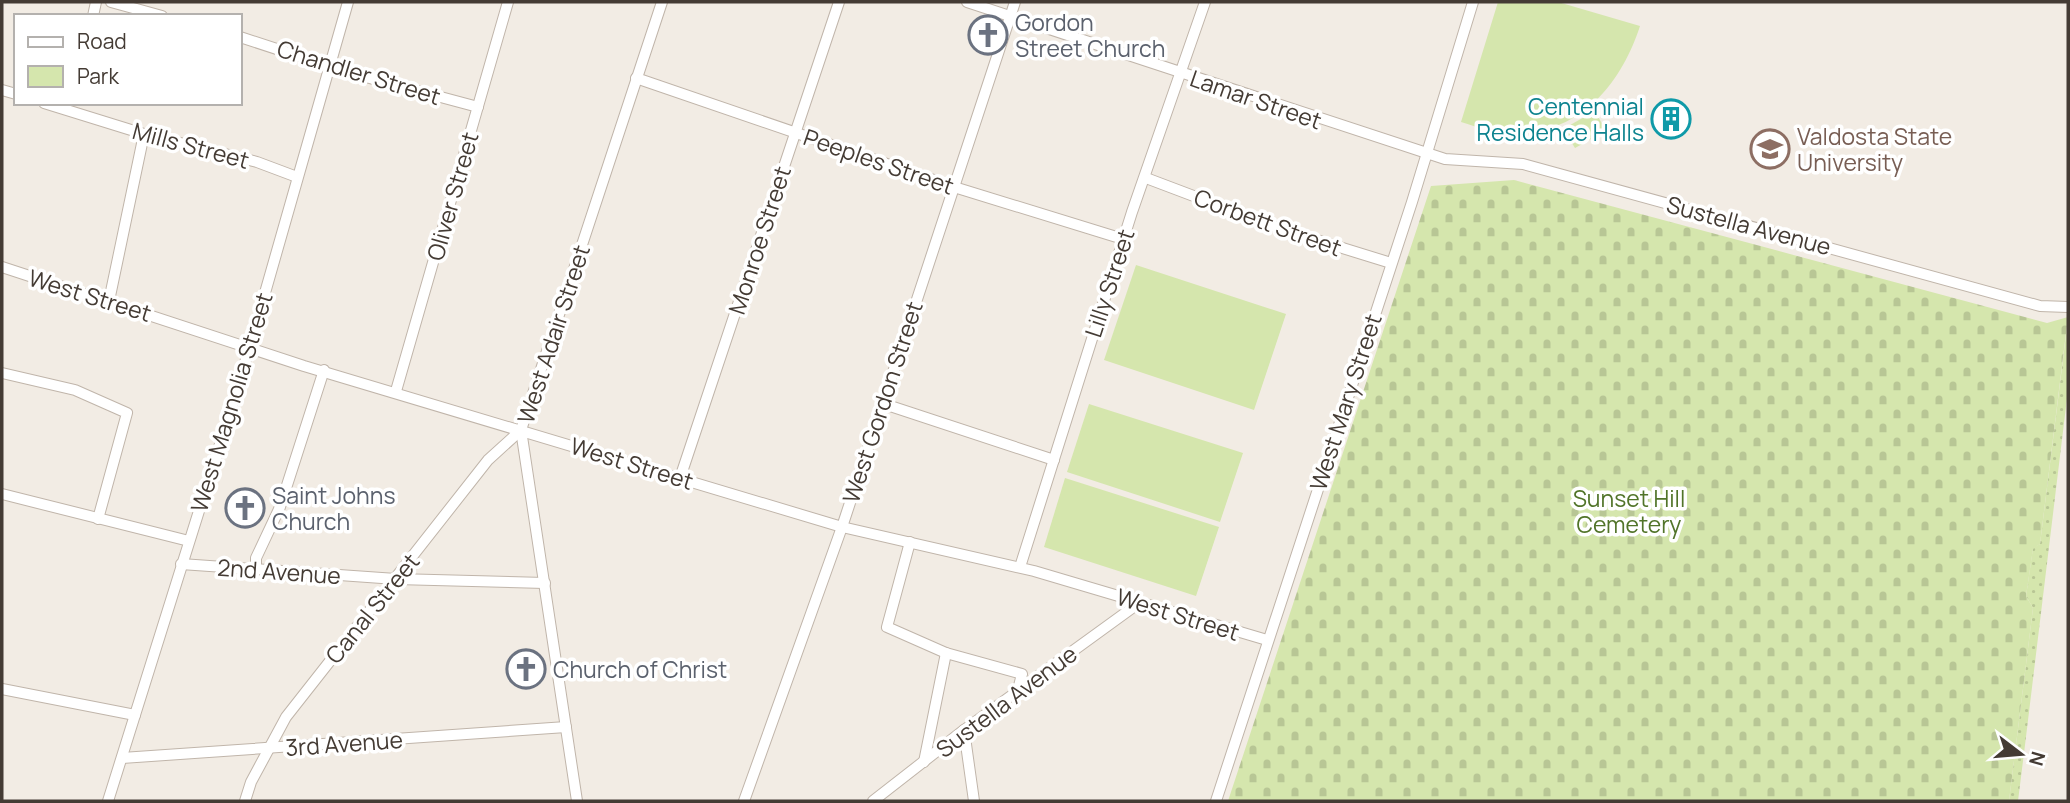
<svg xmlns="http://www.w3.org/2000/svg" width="2070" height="803" font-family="Manrope,sans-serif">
<defs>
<pattern id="grass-dots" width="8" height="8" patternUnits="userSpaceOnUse" patternTransform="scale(1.75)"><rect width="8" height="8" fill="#d5e6ad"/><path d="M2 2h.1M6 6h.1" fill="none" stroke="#b8c695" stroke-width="1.8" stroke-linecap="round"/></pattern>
<pattern id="cemetery-stones" width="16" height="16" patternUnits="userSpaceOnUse" patternTransform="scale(1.75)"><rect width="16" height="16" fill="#d5e6ad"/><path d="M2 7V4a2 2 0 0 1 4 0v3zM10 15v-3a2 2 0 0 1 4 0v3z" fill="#b8c695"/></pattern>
</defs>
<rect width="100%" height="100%" fill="#f2ece4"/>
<polygon fill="url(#grass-dots)" points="2068,319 2068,390 2025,745 2018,801 2009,801 2033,608 2026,596 2033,548 2040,544"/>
<polygon fill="url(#cemetery-stones)" points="1514,180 2047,323 2068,317 2040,544 2033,549 2026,596 2033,608 2009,801 1228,801 1431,186"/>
<g fill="#d5e6ad">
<path d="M1498,2h60l82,24c-18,55 -54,101 -116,108 -21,3 -43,-6 -63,-12z"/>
<polygon points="1595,111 1606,131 1575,148 1563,129"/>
<polygon points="1136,265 1286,314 1254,410 1104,360"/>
<polygon points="1089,404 1243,453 1220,522 1067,472"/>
<polygon points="1065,478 1219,527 1196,596 1044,547"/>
</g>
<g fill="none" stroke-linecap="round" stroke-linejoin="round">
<g stroke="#c0b5aa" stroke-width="12">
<g id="minor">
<polyline points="111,2 162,16"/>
<polyline points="967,2 1445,159 1523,164 2040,306 2068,307"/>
<polyline points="93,16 96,2"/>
<polyline points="240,37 347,72 478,107"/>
<polyline points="636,78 954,187 1123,239"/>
<polyline points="2,90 16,94"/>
<polyline points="44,103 144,134 257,162 297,177"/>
<polyline points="1146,178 1281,229 1391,263"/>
<polyline points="2,267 304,366 842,527 1034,571 1267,640"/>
<polyline points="109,301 144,134"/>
<polyline points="2,373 75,390 127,413 98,519"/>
<polyline points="396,391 508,2"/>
<polyline points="881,403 1054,460"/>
<polyline points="680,478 839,2"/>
<polyline points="2,494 189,541"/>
<polyline points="910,542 887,627 946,653 1022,674 1018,690"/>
<polyline points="181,564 396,579 545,583"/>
<polyline points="1020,567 1132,212 1205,2"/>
<polyline points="256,569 256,558 280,507 324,370"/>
<polyline points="2,689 135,715"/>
<polyline points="964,730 974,801"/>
<polyline points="122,758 566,727"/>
<polyline points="924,762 946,653"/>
<polyline points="108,801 241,377 348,2"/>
<polyline points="245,801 251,782 286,717 488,460 521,430"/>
<polyline points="577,801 521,430 662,2"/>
<polyline points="744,801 842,527 1015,2"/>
<polyline points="873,801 964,730 1139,603"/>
<polyline points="1216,801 1412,202 1473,2"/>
</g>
</g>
<use href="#minor" stroke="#fff" stroke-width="10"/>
</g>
<defs>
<g id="church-ring" transform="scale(2.0125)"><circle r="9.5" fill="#fff" stroke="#6b7280" stroke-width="1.5"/><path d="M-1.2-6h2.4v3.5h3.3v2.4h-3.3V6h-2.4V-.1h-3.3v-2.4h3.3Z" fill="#6b7280"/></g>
<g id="building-ring" transform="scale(2.0125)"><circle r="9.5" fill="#fff" stroke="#0f9aa8" stroke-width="1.5"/><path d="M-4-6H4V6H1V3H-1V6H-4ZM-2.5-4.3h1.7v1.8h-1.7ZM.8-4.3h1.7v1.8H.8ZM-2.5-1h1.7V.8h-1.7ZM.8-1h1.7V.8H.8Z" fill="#0f9aa8"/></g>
<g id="university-ring" transform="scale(2.0125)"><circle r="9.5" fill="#fff" stroke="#8d6e63" stroke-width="1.5"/><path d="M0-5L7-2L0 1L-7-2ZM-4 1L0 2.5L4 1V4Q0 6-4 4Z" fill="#8d6e63"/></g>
</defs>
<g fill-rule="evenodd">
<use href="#church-ring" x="988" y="35"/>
<use href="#building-ring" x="1671" y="119"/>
<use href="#university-ring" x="1770" y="149"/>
<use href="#church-ring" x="245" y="508"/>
<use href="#church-ring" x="526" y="669"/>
</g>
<g text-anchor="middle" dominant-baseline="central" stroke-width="7" stroke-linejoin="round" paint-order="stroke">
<g font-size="23" fill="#5b616d" stroke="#fff" text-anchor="start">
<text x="1015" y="22">Gordon<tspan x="1015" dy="26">Street Church</tspan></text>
<text x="272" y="495">Saint Johns<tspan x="272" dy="26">Church</tspan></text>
<text x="553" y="669">Church of Christ</text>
</g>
<g font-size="23" fill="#443b34" stroke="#fff">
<text transform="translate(359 72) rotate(17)">Chandler Street</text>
<text transform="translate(1256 99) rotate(19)">Lamar Street</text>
<text transform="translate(191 145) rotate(15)">Mills Street</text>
<text transform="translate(879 161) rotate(19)">Peeples Street</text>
<text transform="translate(452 196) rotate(-74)">Oliver Street</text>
<text transform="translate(1268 222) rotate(20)">Corbett Street</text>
<text transform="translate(1749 225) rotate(15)">Sustella Avenue</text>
<text transform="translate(759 240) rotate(-72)">Monroe Street</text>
<text transform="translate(1109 283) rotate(-72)">Lilly Street</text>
<text transform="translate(90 295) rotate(17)">West Street</text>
<text transform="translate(553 334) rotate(-72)">West Adair Street</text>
<text transform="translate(231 402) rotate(-73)">West Magnolia Street</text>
<text transform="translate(882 402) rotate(-72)">West Gordon Street</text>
<text transform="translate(1345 402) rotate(-72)">West Mary Street</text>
<text transform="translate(632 463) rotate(17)">West Street</text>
<text transform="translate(279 571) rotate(4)">2nd Avenue</text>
<text transform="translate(372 608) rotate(-51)">Canal Street</text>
<text transform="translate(1178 614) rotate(17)">West Street</text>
<text transform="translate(1006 701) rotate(-37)">Sustella Avenue</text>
<text transform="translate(344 743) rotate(-4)">3rd Avenue</text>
</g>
<g font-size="23" fill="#0d838f" stroke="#fff" text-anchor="end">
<text x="1644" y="106">Centennial<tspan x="1644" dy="26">Residence Halls</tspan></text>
</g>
<g font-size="23" fill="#785e54" stroke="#fff" text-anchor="start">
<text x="1797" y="136">Valdosta State<tspan x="1797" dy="26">University</tspan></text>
</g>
<g font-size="23" fill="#517429" stroke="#fff">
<text x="1629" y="498">Sunset Hill<tspan x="1629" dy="26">Cemetery</tspan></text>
</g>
</g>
<rect width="2070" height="803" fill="none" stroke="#443b34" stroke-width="7"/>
<rect x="14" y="14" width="228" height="91" fill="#ffffff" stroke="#b4b1ae" stroke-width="2"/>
<rect x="28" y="37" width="35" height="10" fill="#ffffff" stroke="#b4b1ae" stroke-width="2"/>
<text x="77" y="49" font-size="21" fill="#443b34">Road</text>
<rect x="28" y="66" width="35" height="21" fill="#d5e6ad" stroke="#b4b1ae" stroke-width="2"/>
<text x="77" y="84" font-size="21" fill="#443b34">Park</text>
<g transform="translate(2021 754) rotate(106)" stroke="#ffffff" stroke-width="5" paint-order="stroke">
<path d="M0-5L12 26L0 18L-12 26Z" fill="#443b34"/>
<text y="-10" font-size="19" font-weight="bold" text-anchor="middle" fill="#443b34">N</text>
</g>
</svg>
